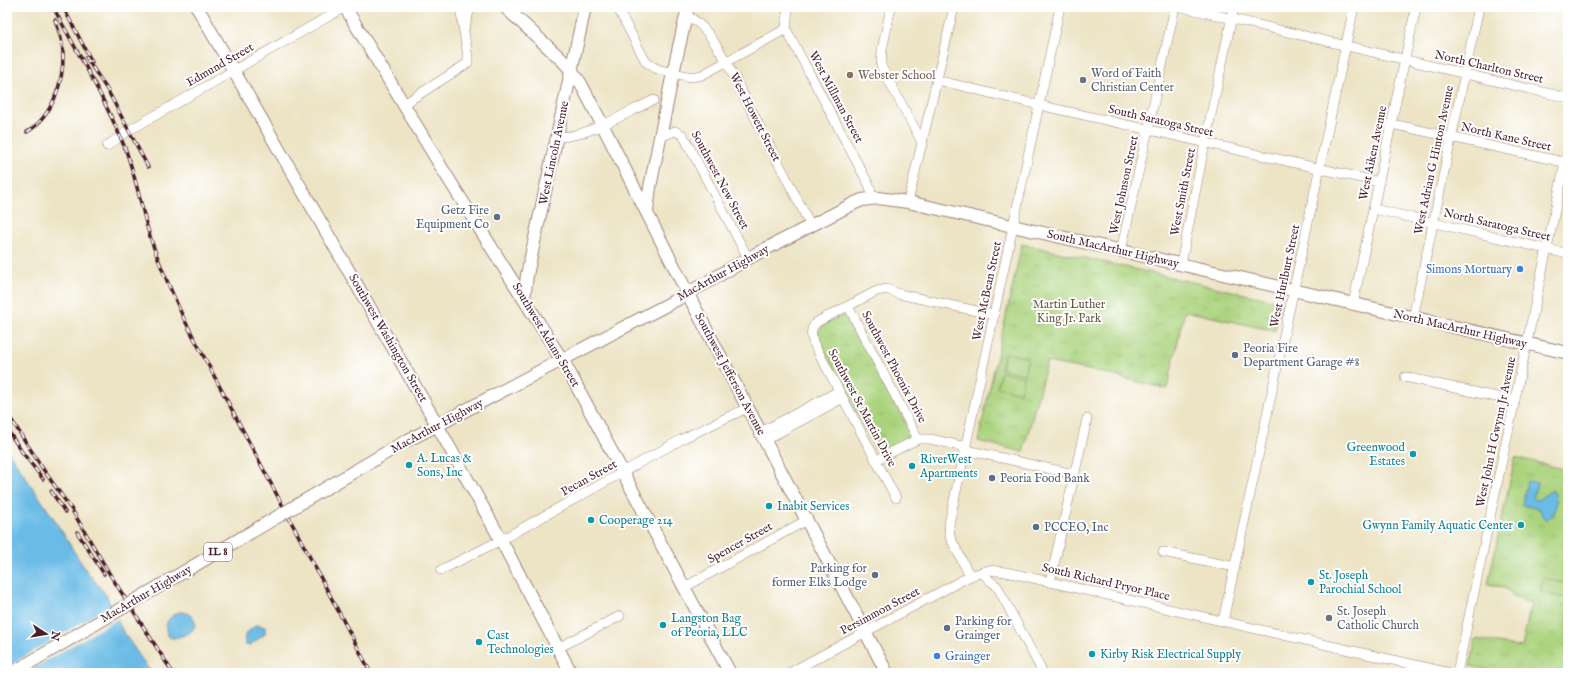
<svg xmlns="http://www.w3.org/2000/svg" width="1575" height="680" font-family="'IM FELL English',serif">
<defs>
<pattern id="park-tufts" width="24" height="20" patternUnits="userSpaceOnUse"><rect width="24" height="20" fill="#abd37d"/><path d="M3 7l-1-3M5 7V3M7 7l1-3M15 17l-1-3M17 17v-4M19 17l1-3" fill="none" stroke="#95b56c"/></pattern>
</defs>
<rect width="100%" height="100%" fill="#fff"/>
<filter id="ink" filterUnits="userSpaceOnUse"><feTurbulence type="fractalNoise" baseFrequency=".025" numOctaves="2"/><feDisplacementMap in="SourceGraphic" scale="8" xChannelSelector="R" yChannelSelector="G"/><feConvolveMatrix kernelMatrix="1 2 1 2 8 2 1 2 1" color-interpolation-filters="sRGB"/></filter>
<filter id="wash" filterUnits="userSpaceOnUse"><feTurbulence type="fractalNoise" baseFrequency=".012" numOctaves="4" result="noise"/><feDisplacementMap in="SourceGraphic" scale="16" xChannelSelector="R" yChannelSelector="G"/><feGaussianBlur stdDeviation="0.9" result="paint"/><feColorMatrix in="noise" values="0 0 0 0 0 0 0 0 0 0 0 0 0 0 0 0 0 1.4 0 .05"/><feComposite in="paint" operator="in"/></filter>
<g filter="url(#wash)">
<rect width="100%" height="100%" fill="#ede4c5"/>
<g fill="url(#park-tufts)" stroke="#7a7954">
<polygon points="1022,244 1281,302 1275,331 1185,311 1167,389 1099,372 1047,362 1023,452 978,441"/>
<path d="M843,316h6l62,117 -3,7 -24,12 -9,-4 -23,-44c0,-9 -6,-17 -12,-23l-22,-43c-2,-13 15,-19 25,-22z"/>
<polygon points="1515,457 1568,470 1568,673 1503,673 1470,666 1476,639 1522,647 1531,603 1513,597 1510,592 1503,587 1488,584"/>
</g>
<g fill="#abd37d" stroke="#7a7954">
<polygon points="1005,353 1028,358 1024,374 1001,369"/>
<polygon points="1001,372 1024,377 1020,393 997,387"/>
<polygon points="1543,578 1568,584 1567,598 1540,592"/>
</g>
<g fill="#6abce6" stroke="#5a6e88">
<polygon points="7,450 54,519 85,569 106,595 122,630 151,673 7,673"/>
<path d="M1527,481l10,2 -4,16 5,1 14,-10c8,10 4,23 -6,30l-7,-11 -17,-4z"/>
<path d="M179,612c13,-1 23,12 10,21 -3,2 -11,4 -15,5 -9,1 -10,-13 -5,-19 2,-3 7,-5 10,-7z"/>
<path d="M256,625l9,2v7l-15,11h-5c-2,-12 2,-12 11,-20z"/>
</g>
<polygon fill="#ede4c5" points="112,604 119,618 26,673 7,673 7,667"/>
</g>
<g filter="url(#ink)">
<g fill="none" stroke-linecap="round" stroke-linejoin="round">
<g stroke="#9c8278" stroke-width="10">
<g id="minor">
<polyline points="617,7 646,62 657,69 673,73 692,77 702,75 786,29"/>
<polyline points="788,7 786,29 870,187 872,198"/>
<polyline points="891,7 882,50 881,66 923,144"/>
<polyline points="1182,7 1568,98"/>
<path d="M687,16c18,8 29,29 39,45l85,165"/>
<polyline points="465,27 470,7"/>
<polyline points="937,80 1039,105 1379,182"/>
<polyline points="404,104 468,63 468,57 460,7"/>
<polyline points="1392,124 1568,163"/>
<path d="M557,137c29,1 70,-25 97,-37"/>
<polyline points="660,137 675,131 683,135 748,258"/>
<polyline points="107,146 128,131 345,7"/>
<polyline points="908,202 954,7"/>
<polyline points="1374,209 1568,254"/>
<polyline points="1121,251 1175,7"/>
<polyline points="1181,264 1205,143 1234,7"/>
<polyline points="1353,304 1416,7"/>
<polyline points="848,306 918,439"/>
<polyline points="1413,318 1479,7"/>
<polyline points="1405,377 1515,401"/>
<polyline points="761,432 839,391"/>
<polyline points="765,440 843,398"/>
<polyline points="966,450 1074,474"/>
<polyline points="876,460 918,439 930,439 966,447"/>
<path d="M896,498l-83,-156c-2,-8 -3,-14 4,-20l60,-31 10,-2 12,5 96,21"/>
<polyline points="1163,552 1235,567"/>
<polyline points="441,570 501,540 684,438 747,408"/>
<polyline points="982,572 989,580 997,586 1043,673"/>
<polyline points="970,576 950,537 949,524 1060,7"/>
<polyline points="1050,582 1087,419"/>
<polyline points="685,587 807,520"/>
<polyline points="1223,621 1354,7"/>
<polyline points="558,648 620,616"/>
<polyline points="789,673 970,576 989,570 1006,572 1450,673"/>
<polyline points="1457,673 1568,149"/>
</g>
</g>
<g stroke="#9c8278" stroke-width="14">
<g id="major">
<polyline points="197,7 431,414 501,540 571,673"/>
<polyline points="345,7 443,170 567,368 730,673"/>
<polyline points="505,7 562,60 572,71 581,84 602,124 693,304 887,673"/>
<polyline points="647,211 650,187 673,73 688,7"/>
<polyline points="524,299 527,275 585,7"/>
<polyline points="424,432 678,299 756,254 853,204 862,200 878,198 908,202 1568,353"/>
</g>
</g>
<use href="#minor" stroke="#fff" stroke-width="9"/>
<use href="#major" stroke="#fff" stroke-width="12"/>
<g stroke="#4a1f2b" stroke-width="3.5">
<g id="rail">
<path d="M53,7c25,46 52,92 72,141 10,26 15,54 23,82 9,31 23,60 36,89l187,354"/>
<polyline points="63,7 92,62"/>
<polyline points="86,57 108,91 148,167"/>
<path d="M27,132c25,-15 37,-50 36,-79 0,-12 -4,-22 -8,-33"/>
<polyline points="7,413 45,472 72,510 109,573 173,673"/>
<polyline points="7,429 22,452 43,479"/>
<polyline points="51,491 65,512"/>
<polyline points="77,532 104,574"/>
</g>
</g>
<use href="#rail" stroke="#fff" stroke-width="2" stroke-dasharray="6" stroke-linecap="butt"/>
<g stroke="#9c8278" stroke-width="14" stroke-linecap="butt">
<polyline id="major-bridge" points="12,673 406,441 424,432"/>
</g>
<use href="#major-bridge" stroke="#fff" stroke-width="12"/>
</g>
</g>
<circle fill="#8d6e63" stroke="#fff" stroke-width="1.5" cx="850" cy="75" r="4"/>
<g fill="#6b7280" stroke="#fff" stroke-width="1.5">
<circle cx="1083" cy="80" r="4"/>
<circle cx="1329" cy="618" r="4"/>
</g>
<g fill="#5c6f8a" stroke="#fff" stroke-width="1.5">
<circle cx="497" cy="217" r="4"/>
<circle cx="1235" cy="355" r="4"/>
<circle cx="992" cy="478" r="4"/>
<circle cx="1036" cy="527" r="4"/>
<circle cx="875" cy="575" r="4"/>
<circle cx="947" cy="628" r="4"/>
</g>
<g fill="#3f7fe0" stroke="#fff" stroke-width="1.5">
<circle cx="1520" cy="269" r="4"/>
<circle cx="937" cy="656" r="4"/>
</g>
<g fill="#0f9aa8" stroke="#fff" stroke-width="1.5">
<circle cx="1413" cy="454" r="4"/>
<circle cx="409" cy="465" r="4"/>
<circle cx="912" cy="466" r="4"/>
<circle cx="769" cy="506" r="4"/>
<circle cx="591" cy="520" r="4"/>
<circle cx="1521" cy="525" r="4"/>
<circle cx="1311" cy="582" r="4"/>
<circle cx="663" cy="625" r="4"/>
<circle cx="479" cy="642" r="4"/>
<circle cx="1092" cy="654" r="4"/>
</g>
<g text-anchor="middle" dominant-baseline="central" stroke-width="4" stroke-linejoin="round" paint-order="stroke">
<rect fill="#fff" stroke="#80626b" stroke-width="1" x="204" y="543" width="28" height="18" rx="3"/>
<g font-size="11" font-weight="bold" fill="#4a1f2b">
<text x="218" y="552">IL 8</text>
</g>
<g font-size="12" fill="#4a1f2b" stroke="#fff">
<text transform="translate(220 65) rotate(-30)">Edmund Street</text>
<text transform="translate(1489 67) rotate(13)">North Charlton Street</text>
<text transform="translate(836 97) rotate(62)">West Millman Street</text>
<text transform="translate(755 117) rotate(63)">West Howett Street</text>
<text transform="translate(1161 121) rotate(13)">South Saratoga Street</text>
<text transform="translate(1506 137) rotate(13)">North Kane Street</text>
<text transform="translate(554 153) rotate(-78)">West Lincoln Avenue</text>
<text transform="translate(1373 153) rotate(-78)">West Aiken Avenue</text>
<text transform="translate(1434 160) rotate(-78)">West Adrian G Hinton Avenue</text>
<text transform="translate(720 180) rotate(62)">Southwest New Street</text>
<text transform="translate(1124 185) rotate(-78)">West Johnson Street</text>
<text transform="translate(1183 192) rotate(-79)">West Smith Street</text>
<text transform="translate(1497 225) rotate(13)">North Saratoga Street</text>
<text transform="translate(1113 249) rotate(13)">South MacArthur Highway</text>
<text transform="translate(723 273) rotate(-29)">MacArthur Highway</text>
<text transform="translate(1285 276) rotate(-78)">West Hurlburt Street</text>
<text transform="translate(987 291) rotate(-78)">West McBean Street</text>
<text transform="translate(1460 329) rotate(13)">North MacArthur Highway</text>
<text transform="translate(546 335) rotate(59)">Southwest Adams Street</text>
<text transform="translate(388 338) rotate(60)">Southwest Washington Street</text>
<text transform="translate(894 367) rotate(62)">Southwest Phoenix Drive</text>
<text transform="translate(730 374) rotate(62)">Southwest Jefferson Avenue</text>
<text transform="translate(862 408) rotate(62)">Southwest St Martin Drive</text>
<text transform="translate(437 426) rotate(-28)">MacArthur Highway</text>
<text transform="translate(1496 432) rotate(-78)">West John H Gwynn Jr Avenue</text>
<text transform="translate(589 478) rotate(-29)">Pecan Street</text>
<text transform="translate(740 543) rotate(-29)">Spencer Street</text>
<text transform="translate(1106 582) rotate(13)">South Richard Pryor Place</text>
<text transform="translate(146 594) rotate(-30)">MacArthur Highway</text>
<text transform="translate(880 611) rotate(-28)">Persimmon Street</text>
</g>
<g font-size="12" fill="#5b616d" stroke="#fff" text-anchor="start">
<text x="1091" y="73">Word of Faith<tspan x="1091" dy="14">Christian Center</tspan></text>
<text x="1337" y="611">St. Joseph<tspan x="1337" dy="14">Catholic Church</tspan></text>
</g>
<g font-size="12" fill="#785e54" stroke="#fff" text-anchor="start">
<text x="858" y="75">Webster School</text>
</g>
<g font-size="12" fill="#4e5e75" stroke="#fff" text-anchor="start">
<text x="489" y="210" text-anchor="end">Getz Fire<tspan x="489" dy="14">Equipment Co</tspan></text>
<text x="1243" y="348">Peoria Fire<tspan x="1243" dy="14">Department Garage #8</tspan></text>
<text x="1000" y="478">Peoria Food Bank</text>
<text x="1044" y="527">PCCEO, Inc</text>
<text x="867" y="568" text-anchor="end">Parking for<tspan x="867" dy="14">former Elks Lodge</tspan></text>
<text x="955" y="621">Parking for<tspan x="955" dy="14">Grainger</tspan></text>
</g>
<g font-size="12" fill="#366cbe" stroke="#fff" text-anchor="end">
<text x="1512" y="269">Simons Mortuary</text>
<text x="945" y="656" text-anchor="start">Grainger</text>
</g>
<g font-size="12" fill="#675544" stroke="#fff">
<text x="1069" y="304">Martin Luther<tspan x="1069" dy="14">King Jr. Park</tspan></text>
</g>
<g font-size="12" fill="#0d838f" stroke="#fff" text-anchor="start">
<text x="1405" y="447" text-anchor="end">Greenwood<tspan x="1405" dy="14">Estates</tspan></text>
<text x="417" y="458">A. Lucas &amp;<tspan x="417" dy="14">Sons, Inc</tspan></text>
<text x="920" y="459">RiverWest<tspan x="920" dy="14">Apartments</tspan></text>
<text x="777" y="506">Inabit Services</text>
<text x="599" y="520">Cooperage 214</text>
<text x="1513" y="525" text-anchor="end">Gwynn Family Aquatic Center</text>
<text x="1319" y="575">St. Joseph<tspan x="1319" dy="14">Parochial School</tspan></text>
<text x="671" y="618">Langston Bag<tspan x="671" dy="14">of Peoria, LLC</tspan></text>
<text x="487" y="635">Cast<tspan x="487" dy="14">Technologies</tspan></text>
<text x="1100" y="654">Kirby Risk Electrical Supply</text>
</g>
</g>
<rect width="1575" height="680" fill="none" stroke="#fff" stroke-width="24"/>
<g transform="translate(46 634) rotate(102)" stroke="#ffffff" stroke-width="3" paint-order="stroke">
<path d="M0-3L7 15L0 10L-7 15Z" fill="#4a1f2b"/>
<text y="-6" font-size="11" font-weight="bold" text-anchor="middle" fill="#4a1f2b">N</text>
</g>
</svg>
